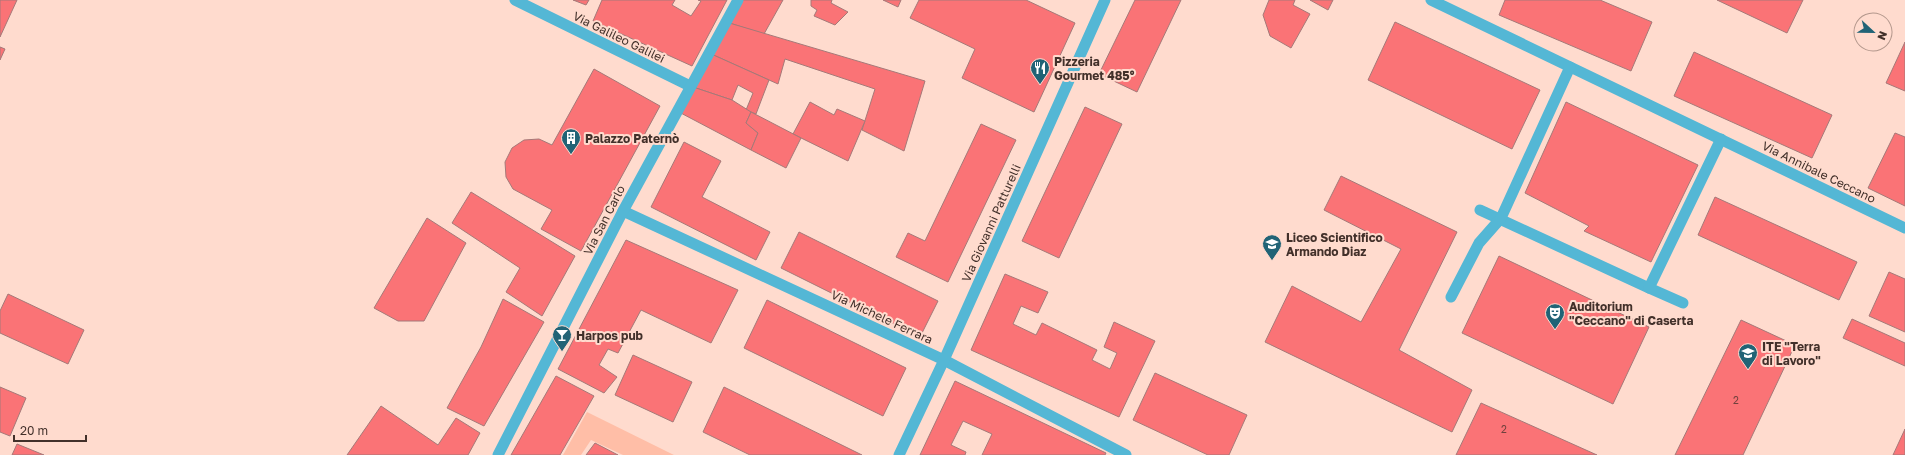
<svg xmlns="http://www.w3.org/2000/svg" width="1905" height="455" font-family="'Golos Text',sans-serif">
<rect width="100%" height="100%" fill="#ffdbce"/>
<polygon fill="#ffbea7" points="587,412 674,455 623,455 591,440 581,455 563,455"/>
<g fill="#fa7376" stroke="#a57978">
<polygon points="0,0 17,0 0,37"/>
<polygon points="573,0 589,0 586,5"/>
<polygon points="602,0 675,0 672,5 691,16 701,1 698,0 727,0 692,66 593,21"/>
<polygon points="738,0 783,0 764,34 726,22"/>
<polygon points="811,0 832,0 831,3 848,12 835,25 814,16 817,10 811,6"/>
<polygon points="883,0 901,0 898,7"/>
<polygon points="919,0 1026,0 1075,23 1034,112 962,78 975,49 910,18"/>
<polygon points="1135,0 1181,0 1137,92 1099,74"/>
<polygon points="1269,0 1295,0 1293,5 1310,14 1291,48 1270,36 1263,15"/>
<polygon points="1310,0 1333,0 1328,10"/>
<polygon points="1505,0 1600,0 1652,22 1631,71 1499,15"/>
<polygon points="1717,0 1803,0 1787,33"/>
<polygon points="726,22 925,81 904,151 862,130 875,89 785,59 778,84 709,53"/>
<polygon points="1395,22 1540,90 1512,149 1368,80"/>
<polygon points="1905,42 1905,91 1886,83"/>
<polygon points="0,47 5,49 0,60"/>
<polygon points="1694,52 1832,115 1812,158 1674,96"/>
<polygon points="709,53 769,80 756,114 746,110 753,93 738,85 732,100 690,86"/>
<polygon points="594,69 660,106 581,251 541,229 552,210 513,189 506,177 505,162 512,148 524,140 539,139 552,145"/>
<polygon points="690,86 732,100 751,112 746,123 758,133 751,150 677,111"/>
<polygon points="810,102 834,115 837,109 865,121 848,161 793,134"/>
<polygon points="1566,102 1698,165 1651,262 1584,231 1589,226 1525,193"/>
<polygon points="1085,107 1122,124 1059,258 1022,241"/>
<polygon points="751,112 801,138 786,168 751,150 758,133 746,123"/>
<polygon points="981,124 1016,140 948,282 896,257 908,233 925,241"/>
<polygon points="1895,133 1905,137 1905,206 1868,188"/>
<polygon points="684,142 721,161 702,197 770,232 756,260 651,207"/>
<polygon points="1341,176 1457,232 1399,350 1472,390 1452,432 1265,342 1292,286 1361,322 1401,249 1324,210"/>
<polygon points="471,192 575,256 542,316 506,292 520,268 452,223"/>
<polygon points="1715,197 1857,262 1839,300 1698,235"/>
<polygon points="427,218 466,243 424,321 398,321 374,308"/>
<polygon points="799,232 938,301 920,337 781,268"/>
<polygon points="626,240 738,290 711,343 641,310 618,353 608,349 599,365 617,377 604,393 558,369"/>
<polygon points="1499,256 1649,327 1613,404 1462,333"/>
<polygon points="1889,272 1905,279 1905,332 1869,316"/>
<polygon points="1005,274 1048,292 1038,313 1021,306 1013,324 1036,335 1042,323 1097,350 1092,360 1110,369 1117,353 1104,347 1114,322 1155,341 1119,417 971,350"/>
<polygon points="8,294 84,330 68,364 0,333 0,311"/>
<polygon points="503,299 544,322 484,426 447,408 481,347"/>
<polygon points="767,300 906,368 883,416 744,348"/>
<polygon points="1852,319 1905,343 1905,366 1843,338"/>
<polygon points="1741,320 1795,345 1743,455 1675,455"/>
<polygon points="633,355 692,382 673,422 615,395"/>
<polygon points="1155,373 1247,415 1229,455 1208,455 1133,420"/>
<polygon points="556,376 594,396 560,455 511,455"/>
<polygon points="955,381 1106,453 1105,455 982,455 992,434 963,421 951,445 966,452 965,455 920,455"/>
<polygon points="0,387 26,398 10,436 0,432"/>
<polygon points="724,387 862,455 750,455 703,432"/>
<polygon points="1481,403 1597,455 1456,455"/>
<polygon points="381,406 438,445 456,418 480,433 468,455 347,455"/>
<polygon points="1905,429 1905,455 1893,455"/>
<polygon points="595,443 618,455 586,455"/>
<polygon points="17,444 44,455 12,455"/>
</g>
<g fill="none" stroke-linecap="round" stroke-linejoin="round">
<g stroke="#54b7d5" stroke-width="11">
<polyline points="515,0 690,86"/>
<polyline points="1431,0 1905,228"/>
<polyline points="1480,210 1649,288 1721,139"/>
<polyline points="623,211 944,360 1126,455"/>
<polyline points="1649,288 1683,303"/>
<polyline points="1451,297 1479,243 1501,218 1570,67"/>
<polyline points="498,455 623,211 738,0"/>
<polyline points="899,455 944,360 1105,0"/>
</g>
</g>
<defs>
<g id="restaurant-pin" transform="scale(1)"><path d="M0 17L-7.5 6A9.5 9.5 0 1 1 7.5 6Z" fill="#216376" stroke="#ffdbce"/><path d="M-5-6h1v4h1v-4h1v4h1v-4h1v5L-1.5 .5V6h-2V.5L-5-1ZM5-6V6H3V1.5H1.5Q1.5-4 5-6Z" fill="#fff"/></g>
<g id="building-pin" transform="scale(1)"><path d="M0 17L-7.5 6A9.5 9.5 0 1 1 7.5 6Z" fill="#216376" stroke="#ffdbce"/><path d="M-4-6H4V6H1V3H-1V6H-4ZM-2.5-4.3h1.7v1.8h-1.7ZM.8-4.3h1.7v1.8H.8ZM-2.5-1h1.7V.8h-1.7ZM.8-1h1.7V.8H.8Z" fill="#fff"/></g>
<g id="school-pin" transform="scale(1)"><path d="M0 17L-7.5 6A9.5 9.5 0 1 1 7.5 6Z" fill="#216376" stroke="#ffdbce"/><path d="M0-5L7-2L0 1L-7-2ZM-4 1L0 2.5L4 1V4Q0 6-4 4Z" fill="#fff"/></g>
<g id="theatre-pin" transform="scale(1)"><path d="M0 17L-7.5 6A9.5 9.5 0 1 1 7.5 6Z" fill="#216376" stroke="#ffdbce"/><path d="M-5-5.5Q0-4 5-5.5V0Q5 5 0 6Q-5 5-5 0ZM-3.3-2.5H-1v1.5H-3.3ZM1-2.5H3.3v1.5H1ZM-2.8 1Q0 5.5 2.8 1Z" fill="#fff"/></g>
<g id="bar-pin" transform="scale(1)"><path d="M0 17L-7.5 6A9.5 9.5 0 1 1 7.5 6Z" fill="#216376" stroke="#ffdbce"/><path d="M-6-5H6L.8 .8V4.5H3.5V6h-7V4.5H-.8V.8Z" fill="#fff"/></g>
</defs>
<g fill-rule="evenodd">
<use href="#restaurant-pin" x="1040" y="68"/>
<use href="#building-pin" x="571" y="138"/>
<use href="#school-pin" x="1272" y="244"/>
<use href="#theatre-pin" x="1555" y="313"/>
<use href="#bar-pin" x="562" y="335"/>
<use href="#school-pin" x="1748" y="353"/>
</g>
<g text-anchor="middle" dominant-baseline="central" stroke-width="4" stroke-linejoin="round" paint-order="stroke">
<g font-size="10" fill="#70413d">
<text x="1736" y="400">2</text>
<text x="1504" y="429">2</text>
</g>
<g font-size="12" fill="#42302a" stroke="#ffdbce">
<text transform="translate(619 37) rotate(26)">Via Galileo Galilei</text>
<text transform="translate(1819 172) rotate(26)">Via Annibale Ceccano</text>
<text transform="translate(604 220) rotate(-63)">Via San Carlo</text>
<text transform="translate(991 223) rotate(-66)">Via Giovanni Patturelli</text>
<text transform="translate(882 317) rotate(25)">Via Michele Ferrara</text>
</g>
<g font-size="12" font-weight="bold" fill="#42302a" stroke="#ffdbce" text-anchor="start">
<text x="1054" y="61">Pizzeria<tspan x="1054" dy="14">Gourmet 485°</tspan></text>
<text x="585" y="138">Palazzo Paternò</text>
<text x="1286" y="237">Liceo Scientifico<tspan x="1286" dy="14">Armando Diaz</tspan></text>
<text x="1569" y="306">Auditorium<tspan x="1569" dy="14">"Ceccano" di Caserta</tspan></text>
<text x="576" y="335">Harpos pub</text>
<text x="1762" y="346">ITE "Terra<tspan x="1762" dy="14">di Lavoro"</tspan></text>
</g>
</g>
<g transform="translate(1873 32) rotate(112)"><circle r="19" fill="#ffdbce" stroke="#b3978c"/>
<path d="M0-3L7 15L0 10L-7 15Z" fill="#216376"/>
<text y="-6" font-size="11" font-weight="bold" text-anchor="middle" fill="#42302a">N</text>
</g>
<path d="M14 435v6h72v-6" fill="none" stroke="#42302a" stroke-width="2"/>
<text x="20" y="435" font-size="12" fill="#42302a" stroke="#ffdbce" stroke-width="3" paint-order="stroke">20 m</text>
</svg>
